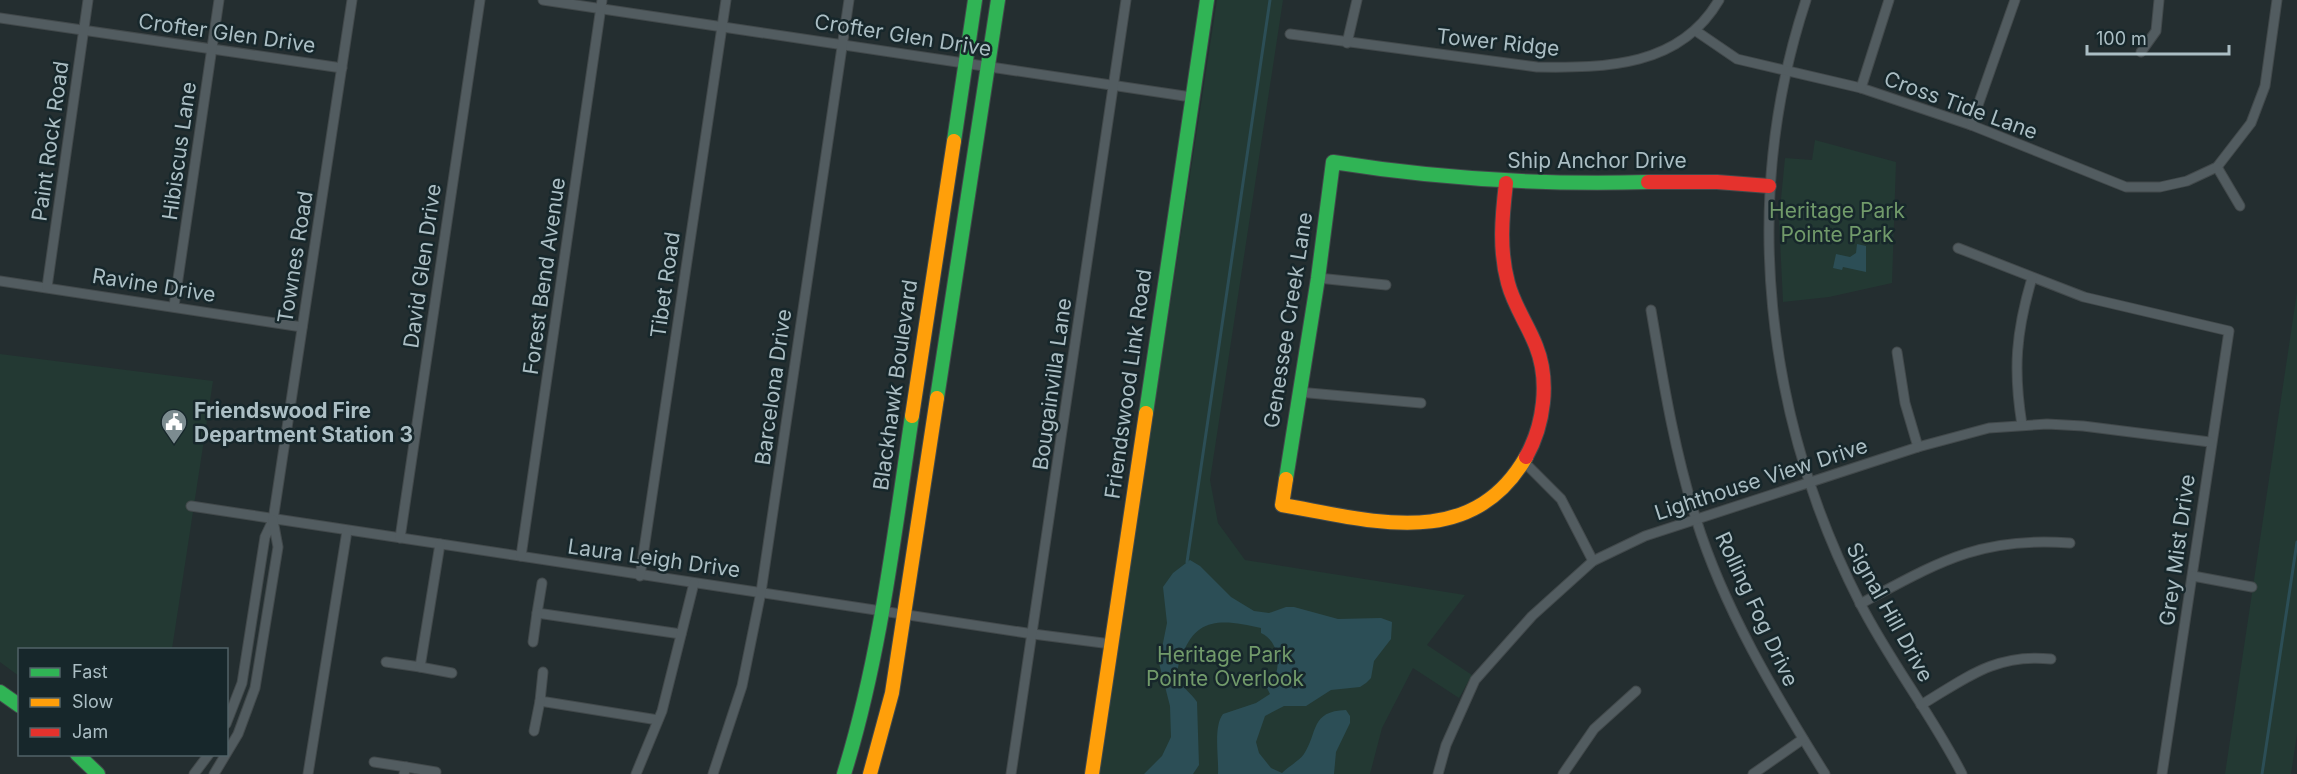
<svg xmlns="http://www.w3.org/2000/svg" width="2297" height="774" font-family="Inter,sans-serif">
<rect width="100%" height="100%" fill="#242e30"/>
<g fill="#233933">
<polygon points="1217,0 1283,0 1210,480 1218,523 1245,560 1465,595 1427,645 1472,675 1459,698 1413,668 1382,728 1370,774 1098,774"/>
<polygon points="1815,140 1896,162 1892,283 1829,297 1783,302 1779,219 1785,158 1812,160"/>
<polygon points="2297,292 2297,734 2291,774 2225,774"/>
<polygon points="0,354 213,381 172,649 20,650 19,676 0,662"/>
</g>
<g fill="#2c4e56">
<polygon points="1857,244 1866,246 1866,272 1843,267 1842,270 1833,268 1836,254 1850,257 1856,253"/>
<path d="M1190,560l10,6 31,31 23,14 15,2 17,-6h8l44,12 43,-1 11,4 -1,17 -17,22 -3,17 -5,5 -6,4 -29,3 -25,16h-22l-19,10 -9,26 3,11 12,15 11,5c7,-7 17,-12 22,-19 14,-21 6,-43 42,-44l4,6v7l-14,29 -2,22h-116c1,-17 -5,-47 5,-60l33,-11 14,-9 -3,-6c16,-14 14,-46 -6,-55v-5c-33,-7 -64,-14 -78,26 -3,7 -7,15 -5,23 4,11 13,16 19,25l2,63 -6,9h-49l18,-18 9,-19 -1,-31 -11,-43 8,-40 -4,-36 10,-14z"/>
</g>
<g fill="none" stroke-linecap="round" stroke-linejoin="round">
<g stroke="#2c4e56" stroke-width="3">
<polyline points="1187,562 1270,0"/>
<polyline points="2262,774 2297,542"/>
</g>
<g stroke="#42494b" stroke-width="11">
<g id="street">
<polyline points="543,0 1191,97"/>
<path d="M1806,0c-66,200 -41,417 54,603 30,59 72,112 102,171"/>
<polyline points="0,18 342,68"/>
<polyline points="1696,31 1737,59 1861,88 1971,125 2126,187 2160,187 2187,181 2217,167 2251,123 2265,86 2277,0"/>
<path d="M1290,34l247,33c69,1 143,0 182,-67"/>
<polyline points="1347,43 1357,0"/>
<polyline points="2141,52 2156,31 2159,0"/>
<polyline points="1861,88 1889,0"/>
<polyline points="1971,125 2015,0"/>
<polyline points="2217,167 2240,206"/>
<polyline points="1958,248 2084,297 2229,331 2162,774"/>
<polyline points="1318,278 1386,285"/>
<polyline points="0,281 302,327"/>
<polyline points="47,287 88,0"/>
<polyline points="174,306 219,0"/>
<path d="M1651,310c12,70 23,140 45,209 28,90 79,175 129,255"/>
<polyline points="1897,352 1905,403 1918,447"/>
<polyline points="1298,392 1421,403"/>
<path d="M2022,425c-9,-56 -6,-93 10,-147"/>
<polyline points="1525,463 1561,499 1593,561"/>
<polyline points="191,506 1033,634 1111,644"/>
<polyline points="400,538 480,0"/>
<polyline points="521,556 602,0"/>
<polyline points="640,576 726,0"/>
<polyline points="2193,576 2252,587"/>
<polyline points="542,583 537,613 681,634"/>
<path d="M1860,604c77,-41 119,-68 210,-61"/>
<polyline points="533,642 537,613"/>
<polyline points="386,662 420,667 440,544"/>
<polyline points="420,667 452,673"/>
<polyline points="543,672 540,701 658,720"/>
<path d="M1921,705c45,-27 75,-52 130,-46"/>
<polyline points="226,724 242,683 265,537 273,520 352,0"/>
<polyline points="534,731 540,701"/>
<polyline points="374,762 406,767"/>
<polyline points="194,774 209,754"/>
<polyline points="214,774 238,734 255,688 278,547 273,520"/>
<polyline points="308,774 347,531"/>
<polyline points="404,774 406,767 436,772"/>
<polyline points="636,774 662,711 694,583"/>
<polyline points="713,774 742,686 761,592 849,0"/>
<polyline points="1011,774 1126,0"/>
<polyline points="1438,774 1446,745 1475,680 1532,616 1593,561 1645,536 1918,447 1989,428 2047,424 2083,426 2210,442"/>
<polyline points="1563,774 1594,729 1636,691"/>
<polyline points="1753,774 1803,739"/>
</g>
</g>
<g stroke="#42494b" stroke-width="16">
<g id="fast">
<polyline points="954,141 975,0"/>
<polyline points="937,398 998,0"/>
<polyline points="1146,413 1207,0"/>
<path d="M1286,479l32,-201 15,-116c106,17 209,23 315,20"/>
<polyline points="0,692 20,706"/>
<polyline points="77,754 98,774"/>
<path d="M844,774c36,-116 50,-238 68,-358"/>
</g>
</g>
<g stroke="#42494b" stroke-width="16">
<g id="slow">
<polyline points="912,416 954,141"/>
<path d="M1286,479l-4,26c88,15 189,48 244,-48"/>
<polyline points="870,774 892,693 937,398"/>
<polyline points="1092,774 1146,413"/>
</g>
</g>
<g stroke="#42494b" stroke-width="16">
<g id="jam">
<polyline points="1648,182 1717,182 1769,186"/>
<path d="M1506,183c-4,34 -7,67 2,100 6,23 20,42 28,63 14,35 8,79 -10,111"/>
</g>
</g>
<use href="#street" stroke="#525c60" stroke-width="9"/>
<use href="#fast" stroke="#30b455" stroke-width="14"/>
<use href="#slow" stroke="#ff9f0a" stroke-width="14"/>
<use href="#jam" stroke="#e5322d" stroke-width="14"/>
</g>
<defs>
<g id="civic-pin" transform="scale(1.35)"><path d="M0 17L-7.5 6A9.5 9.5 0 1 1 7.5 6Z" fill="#7c8c90" stroke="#17272b"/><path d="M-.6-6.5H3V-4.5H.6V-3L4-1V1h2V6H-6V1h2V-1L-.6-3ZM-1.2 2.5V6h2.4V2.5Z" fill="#fff"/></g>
</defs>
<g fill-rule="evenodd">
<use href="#civic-pin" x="174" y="422"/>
</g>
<g text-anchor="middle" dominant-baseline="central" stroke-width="5" stroke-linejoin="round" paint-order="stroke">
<g font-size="21" fill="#abbec4" stroke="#17272b">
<text transform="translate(227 33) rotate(8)">Crofter Glen Drive</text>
<text transform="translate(903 35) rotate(9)">Crofter Glen Drive</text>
<text transform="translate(1498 42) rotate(6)">Tower Ridge</text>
<text transform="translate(1961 105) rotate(20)">Cross Tide Lane</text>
<text transform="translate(50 141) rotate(-82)">Paint Rock Road</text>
<text transform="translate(179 151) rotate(-82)">Hibiscus Lane</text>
<text x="1597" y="160">Ship Anchor Drive</text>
<text transform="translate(295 257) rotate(-81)">Townes Road</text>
<text transform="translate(422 266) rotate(-82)">David Glen Drive</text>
<text transform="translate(544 276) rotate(-82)">Forest Bend Avenue</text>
<text transform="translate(154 285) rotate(9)">Ravine Drive</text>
<text transform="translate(665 285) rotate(-82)">Tibet Road</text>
<text transform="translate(1288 320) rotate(-81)">Genessee Creek Lane</text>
<text transform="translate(1052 384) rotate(-82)">Bougainvilla Lane</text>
<text transform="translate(1128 384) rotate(-82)">Friendswood Link Road</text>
<text transform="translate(895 385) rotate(-82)">Blackhawk Boulevard</text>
<text transform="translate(773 387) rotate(-82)">Barcelona Drive</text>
<text transform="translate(1761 479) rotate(-18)">Lighthouse View Drive</text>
<text transform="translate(2177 550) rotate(-82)">Grey Mist Drive</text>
<text transform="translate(654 558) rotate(8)">Laura Leigh Drive</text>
<text transform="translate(1757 609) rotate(65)">Rolling Fog Drive</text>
<text transform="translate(1890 612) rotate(61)">Signal Hill Drive</text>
</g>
<g font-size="21" fill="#719a6a" stroke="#17272b">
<text x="1837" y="210">Heritage Park<tspan x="1837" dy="24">Pointe Park</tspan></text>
<text x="1225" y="654">Heritage Park<tspan x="1225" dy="24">Pointe Overlook</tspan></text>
</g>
<g font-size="21" font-weight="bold" fill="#abbec4" stroke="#17272b" text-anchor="start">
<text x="194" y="410">Friendswood Fire<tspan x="194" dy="24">Department Station 3</tspan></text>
</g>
</g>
<rect x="18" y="648" width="210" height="108" fill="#17272b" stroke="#526368" stroke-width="1.5"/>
<rect x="30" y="668" width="30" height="9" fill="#30b455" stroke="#526368" stroke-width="1.5"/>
<text x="72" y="678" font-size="18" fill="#abbec4">Fast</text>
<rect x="30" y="698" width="30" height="9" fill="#ff9f0a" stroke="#526368" stroke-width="1.5"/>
<text x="72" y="708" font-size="18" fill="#abbec4">Slow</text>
<rect x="30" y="728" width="30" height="9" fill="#e5322d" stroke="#526368" stroke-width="1.5"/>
<text x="72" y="738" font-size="18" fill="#abbec4">Jam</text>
<path d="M2087 45v9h142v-9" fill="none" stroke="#abbec4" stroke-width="3"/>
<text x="2096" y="45" font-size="18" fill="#abbec4" stroke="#17272b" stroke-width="4.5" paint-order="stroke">100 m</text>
</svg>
